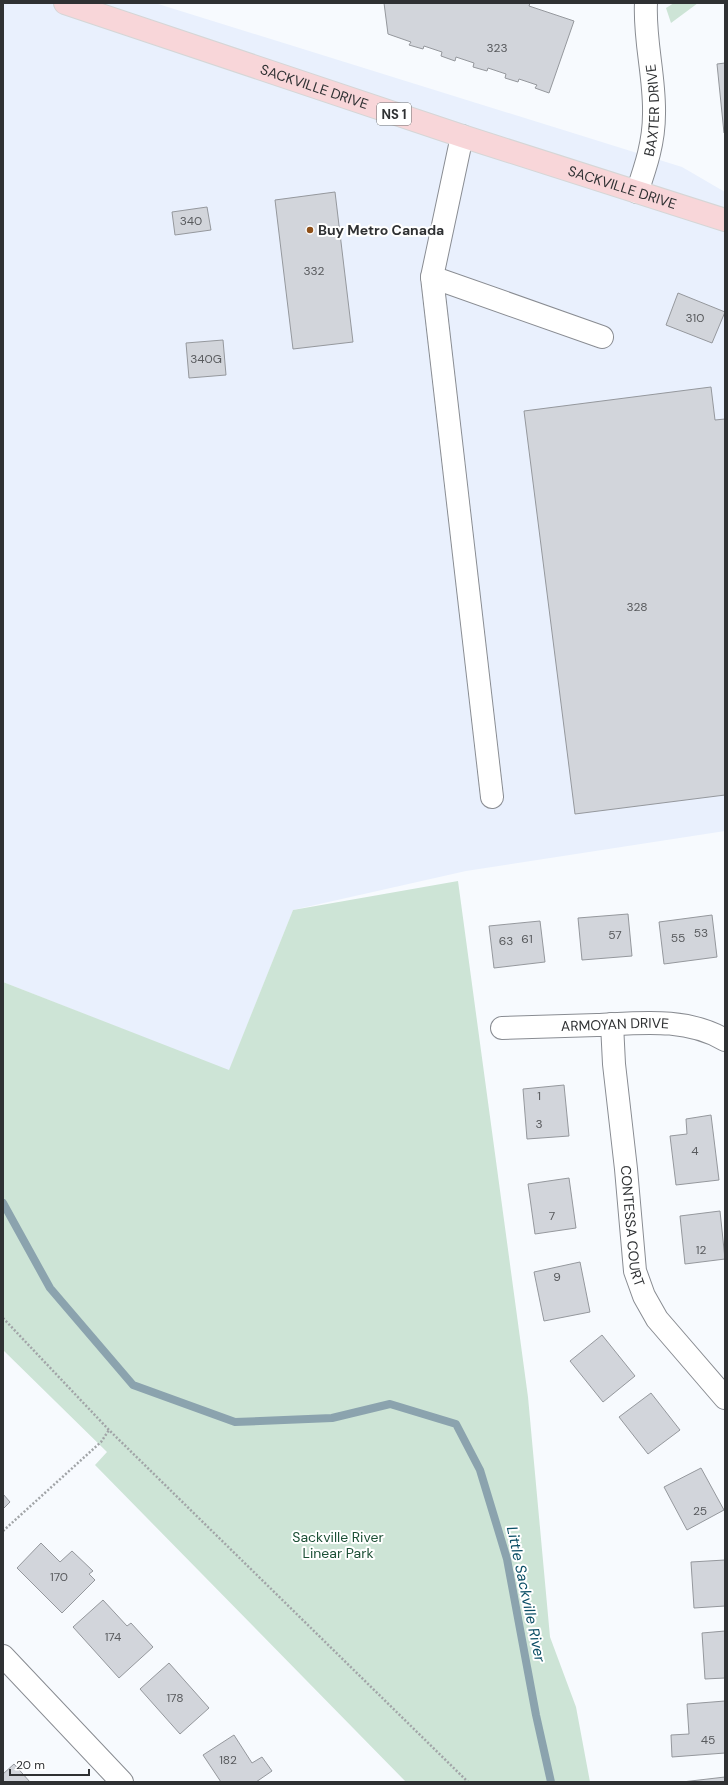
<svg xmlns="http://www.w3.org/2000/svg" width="728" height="1785" font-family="'DM Sans',sans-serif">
<rect width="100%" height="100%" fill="#f7fafe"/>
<polygon fill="#e9f0fd" points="3,3 155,3 682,167 725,192 725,831 466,871 293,910 229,1071 3,982"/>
<g fill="#cde4d6">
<polygon points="674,3 698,3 671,23 666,8"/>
<polygon points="458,881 528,1397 550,1637 576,1707 590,1782 406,1782 95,1465 107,1452 3,1350 3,982 229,1070 293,910"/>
</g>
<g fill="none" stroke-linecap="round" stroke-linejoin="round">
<polyline stroke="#8ba3ae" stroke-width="8" points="3,1203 50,1288 133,1385 235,1422 332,1418 390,1404 456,1424 480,1470 507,1559 536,1715 551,1782"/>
</g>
<g fill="#d2d5db" stroke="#95989d">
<polygon points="384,3 530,3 529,6 574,21 549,93 535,88 537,85 519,79 518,82 505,78 506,74 488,68 487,71 473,67 474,63 456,57 455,61 441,56 442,52 424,46 423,49 409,45 411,42 388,34"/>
<polygon points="725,63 725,133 724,133 717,64"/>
<polygon points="335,192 353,342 293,349 275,200"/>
<polygon points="207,207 211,230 175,235 172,212"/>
<polygon points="678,293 725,312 712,343 666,325"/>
<polygon points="223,340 226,375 189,378 186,343"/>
<polygon points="711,387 715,420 725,419 725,795 575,814 524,411"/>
<polygon points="628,914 632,956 582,960 578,918"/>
<polygon points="712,915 717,957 664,964 659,922"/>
<polygon points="540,921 545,962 494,968 489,926"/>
<polygon points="564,1085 569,1136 527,1139 523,1089"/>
<polygon points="711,1115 719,1180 676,1185 670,1136 687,1134 686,1119"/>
<polygon points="569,1178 576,1228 535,1234 528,1184"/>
<polygon points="720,1211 725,1259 685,1264 680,1216"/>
<polygon points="580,1262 590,1312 544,1321 534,1272"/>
<polygon points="602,1335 635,1376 603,1402 570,1361"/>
<polygon points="651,1393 680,1430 648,1454 619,1417"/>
<polygon points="701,1468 724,1510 687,1530 664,1487"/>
<polygon points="3,1494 10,1502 3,1509"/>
<polygon points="41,1543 60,1562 72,1551 93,1571 89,1574 95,1580 62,1613 17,1568"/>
<polygon points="725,1560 725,1606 694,1608 691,1562"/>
<polygon points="103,1600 127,1626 131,1623 153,1647 119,1678 73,1627"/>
<polygon points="725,1631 725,1678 705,1679 702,1633"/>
<polygon points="169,1663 209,1708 180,1734 140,1689"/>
<polygon points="725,1701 725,1753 672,1757 671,1735 689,1734 687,1704"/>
<polygon points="234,1735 252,1763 262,1757 272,1771 256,1782 221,1782 203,1755"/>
<polygon points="14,1764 30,1782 3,1782 3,1774"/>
<polygon points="725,1777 725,1782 682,1782"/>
</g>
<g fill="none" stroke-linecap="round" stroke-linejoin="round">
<g stroke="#898c92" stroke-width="24">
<g id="minor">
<polyline points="462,136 432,277 602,337"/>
<path id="s1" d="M637,192c9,-26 17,-50 17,-78 1,-37 -10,-74 -8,-111"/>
<polyline points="432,277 492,797"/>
<path id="s2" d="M612,1024l2,40 12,105 9,102 9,25 13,23 68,79"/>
<path id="s3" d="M502,1028c31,-1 63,-2 95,-3 43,-2 89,-8 128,15"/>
<polyline points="3,1656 122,1782"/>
</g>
</g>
<g stroke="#d5d6d6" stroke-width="24">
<g id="major">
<path id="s4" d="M65,3l397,133 263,84"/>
</g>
</g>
<g stroke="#a1a4a7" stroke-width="2.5" stroke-dasharray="2 2" stroke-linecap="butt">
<polyline points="3,1318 109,1430 468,1782"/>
<polyline points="3,1531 101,1442 109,1430"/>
</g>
<use href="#minor" stroke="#fff" stroke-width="22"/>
<use href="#major" stroke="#f8d6d9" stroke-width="22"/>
</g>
<circle fill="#8f5018" stroke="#fff" stroke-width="1.5" cx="310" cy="230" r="4"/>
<g text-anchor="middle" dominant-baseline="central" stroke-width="4" stroke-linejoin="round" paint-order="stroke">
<g font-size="12" fill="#585a5d">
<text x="497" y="48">323</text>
<text x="191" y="221">340</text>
<text x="314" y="271">332</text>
<text x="695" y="318">310</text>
<text x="206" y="359">340G</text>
<text x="637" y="607">328</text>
<text x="701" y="933">53</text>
<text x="615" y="935">57</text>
<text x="678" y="938">55</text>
<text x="527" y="939">61</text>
<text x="506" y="941">63</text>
<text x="539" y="1096">1</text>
<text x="539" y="1124">3</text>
<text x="695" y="1151">4</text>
<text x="552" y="1216">7</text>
<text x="701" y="1250">12</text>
<text x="557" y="1277">9</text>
<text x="700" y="1511">25</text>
<text x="59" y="1577">170</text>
<text x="113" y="1637">174</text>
<text x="175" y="1698">178</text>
<text x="708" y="1740">45</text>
<text x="228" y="1760">182</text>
</g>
<rect fill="#fff" stroke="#6d6f70" stroke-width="1" x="377" y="103" width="34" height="22" rx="3"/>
<g font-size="13" font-weight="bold" fill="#2f3133">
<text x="394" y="114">NS 1</text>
</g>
<g font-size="14" fill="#2f3133" stroke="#fff">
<text stroke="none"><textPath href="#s4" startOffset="263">SACKVILLE DRIVE</textPath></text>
<text stroke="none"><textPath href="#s1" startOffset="84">BAXTER DRIVE</textPath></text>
<text stroke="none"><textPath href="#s4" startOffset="587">SACKVILLE DRIVE</textPath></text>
<text stroke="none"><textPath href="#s3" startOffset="113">ARMOYAN DRIVE</textPath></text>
<text stroke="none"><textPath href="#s2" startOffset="203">CONTESSA COURT</textPath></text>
</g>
<g font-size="14" font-weight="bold" fill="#2f3133" stroke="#fff" text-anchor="start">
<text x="318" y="230">Buy Metro Canada</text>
</g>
<g font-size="14" fill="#1c5036" stroke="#fff">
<text x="338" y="1537">Sackville River<tspan x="338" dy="16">Linear Park</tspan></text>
</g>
<g font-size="15" font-style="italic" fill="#0b4e65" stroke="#fff">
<text transform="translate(526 1594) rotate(78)">Little Sackville River</text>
</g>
</g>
<rect width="728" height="1785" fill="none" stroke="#2f3133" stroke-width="8"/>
<path d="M10 1769v6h79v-6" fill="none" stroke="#2f3133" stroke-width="2"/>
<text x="16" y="1769" font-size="12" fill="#2f3133" stroke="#ffffff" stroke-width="3" paint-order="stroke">20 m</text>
</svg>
